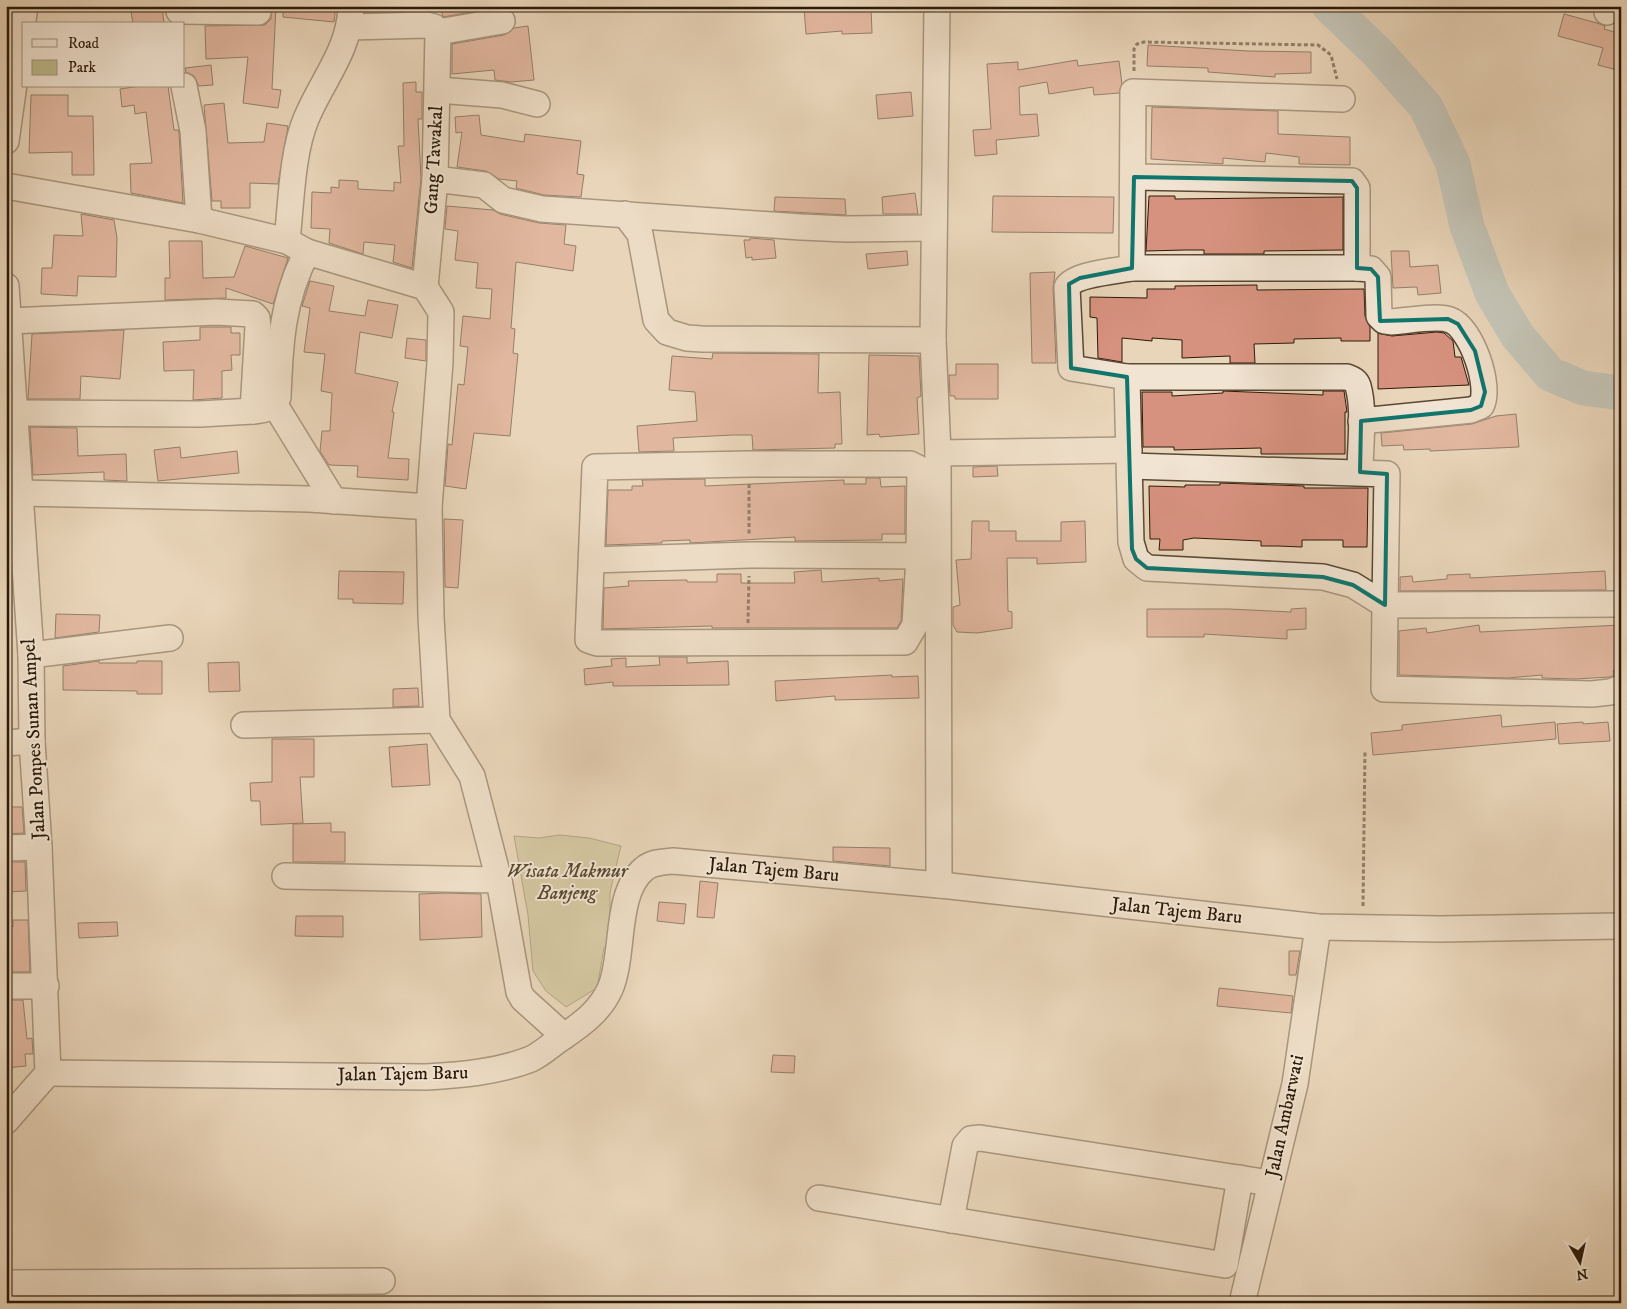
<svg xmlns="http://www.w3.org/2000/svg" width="1627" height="1309" font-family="'IM FELL DW Pica',serif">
<rect width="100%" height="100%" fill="#e9d5b9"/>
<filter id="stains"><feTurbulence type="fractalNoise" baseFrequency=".004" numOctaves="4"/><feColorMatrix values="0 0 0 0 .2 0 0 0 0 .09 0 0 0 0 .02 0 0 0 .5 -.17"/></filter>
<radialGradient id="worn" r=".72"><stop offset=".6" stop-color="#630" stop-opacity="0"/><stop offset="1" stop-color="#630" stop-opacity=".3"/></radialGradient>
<polygon fill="#bebb8a" stroke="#746a4a" points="559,835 589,838 621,846 610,892 610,939 604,948 597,988 566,1007 546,991 533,971 528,915 514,836 539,838"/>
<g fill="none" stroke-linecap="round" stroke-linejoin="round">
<polyline stroke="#9cb6ba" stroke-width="35" points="1329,6 1379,54 1426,107 1453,164 1467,226 1492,293 1517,335 1550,374 1583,388 1621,393"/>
</g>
<g fill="#d7927f" stroke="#2b1a09">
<polygon points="130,6 162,6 164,24 133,24"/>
<polygon points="271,6 276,6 272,89 281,90 278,108 243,103 248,57 206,59 205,26 265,25 271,19"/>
<polygon points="283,6 336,6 334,22 283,17"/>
<polygon points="440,6 472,6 472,12 443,17"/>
<polygon points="825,6 840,9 871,7 872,33 842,34 842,31 806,34 804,7"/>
<polygon points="1564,14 1597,23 1605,26 1604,29 1621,34 1621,71 1598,65 1603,48 1558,36"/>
<polygon points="528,26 534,80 511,82 495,80 494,70 452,74 452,44 504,35 514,28"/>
<polygon points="1148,45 1248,51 1311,52 1311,73 1275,74 1275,77 1208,72 1208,68 1147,66"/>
<polygon points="1077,60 1078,66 1119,61 1122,84 1119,93 1094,95 1093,87 1049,94 1047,82 1019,87 1020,115 1037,114 1039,136 996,140 997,154 975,156 973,130 991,129 987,64 1018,62 1018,70"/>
<polygon points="211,65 213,85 199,86 194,76 186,72 185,68"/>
<polygon points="416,82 416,92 422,92 422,119 418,119 421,178 412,268 393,262 395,245 364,242 363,254 329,243 330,229 311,228 312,192 331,193 331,187 339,188 339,180 358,181 358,189 394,191 394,182 401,183 398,146 404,146 403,83"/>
<polygon points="140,86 168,86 174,130 178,130 179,133 183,203 131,193 130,164 152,163 146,112 135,114 134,105 122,107 120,89"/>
<polygon points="911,92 913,116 878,119 876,95"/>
<polygon points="31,95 68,95 68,116 93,116 94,175 72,175 72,152 29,153"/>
<polygon points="224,103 228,143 264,142 267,123 288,126 278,184 250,183 250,208 221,208 221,201 212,201 204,105"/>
<polygon points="1152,107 1278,111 1278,134 1350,137 1350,165 1299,164 1299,157 1266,153 1265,162 1223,158 1223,164 1151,159"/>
<polygon points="479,115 481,135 524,142 525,134 581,141 577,174 584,175 581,197 544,195 516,188 517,181 499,179 486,171 457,167 462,132 456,133 455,117"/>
<polygon points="915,193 918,214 883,214 882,197"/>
<polygon points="993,196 1114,197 1113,233 992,232"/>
<polygon points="1149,196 1175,196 1175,199 1343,197 1343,250 1264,251 1264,254 1204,254 1204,250 1185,250 1146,251"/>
<polygon points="775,197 845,199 846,215 774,211"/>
<polygon points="447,206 493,210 500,214 539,223 566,225 564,244 576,246 573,271 516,262 511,328 515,329 513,353 518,354 510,436 474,433 466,489 445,486 448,444 452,445 458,384 464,385 468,347 460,346 463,316 490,319 492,289 476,288 478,263 455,260 458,231 445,229"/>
<polygon points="81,214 114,220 117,238 116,277 78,276 77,296 41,294 42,268 52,268 54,235 83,236"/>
<polygon points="750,238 774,240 776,258 752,260 752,257 746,258 744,240 750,240"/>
<polygon points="169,241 202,241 203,278 234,277 245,246 288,258 273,304 226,288 226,298 165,300 165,278 170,278"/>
<polygon points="907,251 908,265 868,269 866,254"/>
<polygon points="1391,251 1409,251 1410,267 1438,265 1441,293 1418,295 1417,287 1393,288"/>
<polygon points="1055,272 1053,288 1056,363 1032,363 1030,273"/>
<polygon points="310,281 334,286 329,311 365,316 368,300 398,305 392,338 360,332 355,373 398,382 392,412 394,412 388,458 409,459 408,480 357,477 358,466 329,465 320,451 322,431 330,431 332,393 321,391 325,354 304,352 310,308 302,306"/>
<polygon points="1257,285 1257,290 1364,289 1365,316 1370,327 1370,341 1341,341 1341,338 1294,339 1294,343 1254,344 1255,363 1230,363 1230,356 1182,358 1182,340 1152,338 1152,341 1122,338 1122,362 1098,358 1097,318 1090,317 1090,297 1147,298 1147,289 1175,289 1175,286"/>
<polygon points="200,327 231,327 231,333 240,333 240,355 231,355 232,370 222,371 222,398 193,400 194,370 164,371 163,342 200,340"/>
<polygon points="124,330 120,379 81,376 80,399 28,399 32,334"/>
<polygon points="1437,332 1444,333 1453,341 1455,357 1461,357 1469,385 1378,389 1378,333 1392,336"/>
<polygon points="407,338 426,340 426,361 405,358"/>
<polygon points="713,353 819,354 818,393 840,392 842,444 835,444 835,448 753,450 752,435 733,435 673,438 674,451 639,452 637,426 697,421 695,392 669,390 672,356 712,359"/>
<polygon points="869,355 919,356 921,396 917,398 919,434 880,437 879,434 867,435"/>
<polygon points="956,364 998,364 998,399 955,399 955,396 950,396 949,375 956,375"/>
<polygon points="1223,391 1323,395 1323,391 1344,391 1347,412 1345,412 1345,454 1261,454 1261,448 1174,450 1174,447 1143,447 1142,392 1172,392 1172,396 1223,393"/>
<polygon points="1516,414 1519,447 1430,451 1430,449 1404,450 1403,445 1382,446 1381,433 1472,424 1496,416"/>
<polygon points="30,427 77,428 78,456 126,454 127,481 104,480 104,472 33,475"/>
<polygon points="180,447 181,458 237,451 239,473 158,481 154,450"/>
<polygon points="997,466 998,476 973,477 973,467"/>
<polygon points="866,478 880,478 881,487 905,486 905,534 882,534 882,540 795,541 795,537 690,543 690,540 662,541 662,543 606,545 608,490 632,490 632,486 643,486 642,480 705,479 705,486 844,480 844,484 866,484"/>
<polygon points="1220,483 1304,486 1304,488 1368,488 1367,547 1343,547 1343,540 1302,540 1302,547 1278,546 1261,546 1261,541 1194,538 1183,540 1183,550 1159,550 1160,539 1150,539 1149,486 1185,487 1185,485 1220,485"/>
<polygon points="444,519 463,520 458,588 445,587"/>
<polygon points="972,521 989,521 989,531 1016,531 1016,541 1061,541 1061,522 1085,521 1086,562 1037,564 1037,558 1007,558 1008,611 1012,612 1012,628 977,633 957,632 953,625 953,607 960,605 956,560 971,559"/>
<polygon points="821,570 822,582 879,578 879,581 903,579 901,621 897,628 712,628 712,626 603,629 604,588 629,586 628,581 687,580 687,582 717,582 717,574 741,574 741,583 795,583 794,572"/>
<polygon points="339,571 404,572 403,604 353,603 353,599 338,599"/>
<polygon points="1605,571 1606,590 1400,591 1400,577 1412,576 1413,582 1447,579 1447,575 1470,574 1470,578"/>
<polygon points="1306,608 1306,629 1287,630 1287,639 1204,634 1204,637 1147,637 1147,609 1229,609 1291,612 1291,609"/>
<polygon points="56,614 100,615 99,632 55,638"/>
<polygon points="1479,625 1480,632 1621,625 1621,651 1618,651 1621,670 1613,671 1614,675 1610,677 1575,679 1542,678 1542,675 1508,678 1399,675 1399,631 1426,628 1427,633"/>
<polygon points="659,657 687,657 687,663 728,661 729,685 613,686 613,682 585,685 584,669 612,666 611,659 626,658 626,667 660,665"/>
<polygon points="99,661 99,663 137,663 137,661 162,661 162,694 137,694 137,691 63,690 63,666"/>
<polygon points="239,662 240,691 209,692 208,663"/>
<polygon points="892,675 892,677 918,676 919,698 835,700 835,696 776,701 775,681"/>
<polygon points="418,688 419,706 393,707 393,689"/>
<polygon points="1501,715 1502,727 1555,722 1556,739 1373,755 1371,733 1402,730 1402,725"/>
<polygon points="1583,722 1583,724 1608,722 1610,741 1559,744 1557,724"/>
<polygon points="272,739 314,739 314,777 300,777 303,823 261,825 260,801 251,801 250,783 272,782"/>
<polygon points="427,744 430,785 392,787 389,747"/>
<polygon points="6,807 22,807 24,833 6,834"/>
<polygon points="331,823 331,832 345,832 345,862 293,862 293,824"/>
<polygon points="833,847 890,848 890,866 833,861"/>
<polygon points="6,862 25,862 26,891 6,892"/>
<polygon points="700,881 718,883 714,918 697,917"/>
<polygon points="445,893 481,894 482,937 420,940 419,894"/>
<polygon points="659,902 686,904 684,924 657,921"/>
<polygon points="296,916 343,916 343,937 295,936"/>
<polygon points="13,920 28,920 30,972 6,972 6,927 13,927"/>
<polygon points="117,922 118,936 79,938 78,923"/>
<polygon points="1289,951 1300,951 1296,975 1289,975"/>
<polygon points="1219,988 1293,996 1291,1013 1217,1006"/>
<polygon points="6,1000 23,1000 27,1039 32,1038 33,1054 25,1054 26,1066 6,1068"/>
<polygon points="773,1055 795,1056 794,1073 771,1072"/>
</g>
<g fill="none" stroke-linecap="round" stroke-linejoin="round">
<g stroke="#5a4935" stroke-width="28">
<g id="minor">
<polyline points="937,6 933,340 938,453 939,885"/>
<polyline points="179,11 258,12"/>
<polyline points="1607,12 1608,6"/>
<polyline points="350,27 426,25 434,27 438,32"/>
<polyline points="438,32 502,21"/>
<polyline points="184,86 193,131 199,220"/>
<polyline points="438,90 502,95 537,104"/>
<path d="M1342,99l-209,-7 -1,176c-16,3 -57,6 -65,19l4,81 56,9 4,165 5,17 11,9 176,9 30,8 32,20 -1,84 208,5 18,-2 11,-4"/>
<polyline points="6,141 25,6"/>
<path d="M1134,177l218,4 5,7v80l14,1 7,8 1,39 5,5 7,1c15,-1 47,-7 59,-2 21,7 42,67 31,86l-10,4 -110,11"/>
<polyline points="435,179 484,185 503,200 542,209 801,227 846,229 934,228"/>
<polyline points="6,186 199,220 287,241 307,252 425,287 441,312 440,362 429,507 431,617 437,720 472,776 499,880 519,992 523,999 564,1036"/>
<polyline points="625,214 640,234 656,320 667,332 687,338 702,339 933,340"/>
<path d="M287,241c4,-36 5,-89 19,-122 16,-39 44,-69 45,-113"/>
<polyline points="1132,268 1357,268"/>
<polyline points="6,286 31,655 32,741 39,847 48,1073"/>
<polyline points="425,287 435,179 438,32"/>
<polyline points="9,321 216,312 253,314 257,318 258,326 253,411 200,414 16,413"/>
<path d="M1127,377h220c5,2 9,3 11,9 7,24 2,61 2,86"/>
<polyline points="275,405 334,501"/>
<path d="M253,411c12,-1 20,-2 25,-14 2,-53 4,-97 29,-145"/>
<polyline points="938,453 1129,450"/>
<polygon points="749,464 910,464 920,469 919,556 915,625 905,642 597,643 588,640 595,467"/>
<polyline points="1130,466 1387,474 1385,605 1621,604"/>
<polyline points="20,493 309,499 429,507"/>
<polyline points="592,560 750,555 935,556"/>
<polyline points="31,655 170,638"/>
<polyline points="244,725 437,720"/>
<polyline points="6,743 32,741"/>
<polyline points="6,848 39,847"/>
<polyline points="285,876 499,880"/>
<polyline points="6,986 46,986"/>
<path d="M48,1073l378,4c35,-2 72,-5 105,-18 11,-5 21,-15 32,-22 19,-13 37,-26 47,-48 15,-34 4,-95 34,-120 8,-7 19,-7 29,-8l277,25 368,41 122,2 181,-3"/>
<polyline points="6,1121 48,1073"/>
<polyline points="819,1198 1225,1265 1240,1178"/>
<polyline points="951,1220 965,1146 971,1139 980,1138 1270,1183"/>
<polyline points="6,1283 382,1281"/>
<polyline points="1242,1303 1295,1084 1318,927"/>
</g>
</g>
<g stroke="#2b1a09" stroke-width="3" stroke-dasharray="4 2.5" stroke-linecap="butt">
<polyline points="1134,71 1134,49 1137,44 1144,42 1318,45 1331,55 1337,79"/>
<polyline points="749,484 749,535"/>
<polyline points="748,623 749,576"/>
<polyline points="1363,906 1365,750"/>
</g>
<use href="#minor" stroke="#f1e4d2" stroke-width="25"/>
</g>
<path d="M0 0H1627V1309H0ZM1134,177l218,4 5,7v80l14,1 7,8 2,44 68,-2 10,5 17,27 10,41 -4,14 -10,4 -110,11 -1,51 27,2 -2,131 -32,-20 -30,-8 -176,-9 -11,-9 -4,-10 -5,-172 -56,-9 -2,-84 11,-6 52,-10z" fill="#e9d5b9" fill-opacity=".55" fill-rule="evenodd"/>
<path fill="none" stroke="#0f766e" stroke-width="4" stroke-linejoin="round" d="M1134,177l218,4 5,7v80l14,1 7,8 2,44 68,-2 10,5 17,27 10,41 -4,14 -10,4 -110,11 -1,51 27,2 -2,131 -32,-20 -30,-8 -176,-9 -11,-9 -4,-10 -5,-172 -56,-9 -2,-84 11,-6 52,-10z"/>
<g text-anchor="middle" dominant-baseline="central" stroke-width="4" stroke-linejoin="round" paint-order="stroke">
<g font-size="19" fill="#2b1a09" stroke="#f1e4d2">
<text transform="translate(434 160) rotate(-87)">Gang Tawakal</text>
<text transform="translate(34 739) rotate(-93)">Jalan Ponpes Sunan Ampel</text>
<text transform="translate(774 870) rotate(5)">Jalan Tajem Baru</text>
<text transform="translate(1177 911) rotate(6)">Jalan Tajem Baru</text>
<text transform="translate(403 1074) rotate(-1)">Jalan Tajem Baru</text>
<text transform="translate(1285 1116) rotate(-78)">Jalan Ambarwati</text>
</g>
<g font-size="19" font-style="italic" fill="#574a30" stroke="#f1e4d2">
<text x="567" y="871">Wisata Makmur<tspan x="567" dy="22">Banjeng</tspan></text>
</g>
</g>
<rect width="1627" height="1309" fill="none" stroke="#e9d5b9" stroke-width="25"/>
<rect x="8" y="8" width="1612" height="1294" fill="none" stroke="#2b1a09" stroke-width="2.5"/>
<rect x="12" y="12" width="1602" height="1284" fill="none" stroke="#2b1a09"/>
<rect x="22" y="22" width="162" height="65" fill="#f1e4d2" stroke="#a29382"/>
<rect x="32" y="39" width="25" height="8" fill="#f1e4d2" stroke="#a29382"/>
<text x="68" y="48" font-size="15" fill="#2b1a09">Road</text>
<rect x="32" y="60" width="25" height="15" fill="#bebb8a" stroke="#a29382"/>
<text x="68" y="72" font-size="15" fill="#2b1a09">Park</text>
<g transform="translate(1580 1262) rotate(171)" stroke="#f1e4d2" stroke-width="4" paint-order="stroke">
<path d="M0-4L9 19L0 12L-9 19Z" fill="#2b1a09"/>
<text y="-8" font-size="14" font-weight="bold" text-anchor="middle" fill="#2b1a09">N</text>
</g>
<rect width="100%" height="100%" filter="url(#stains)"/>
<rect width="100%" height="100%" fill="url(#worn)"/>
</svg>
